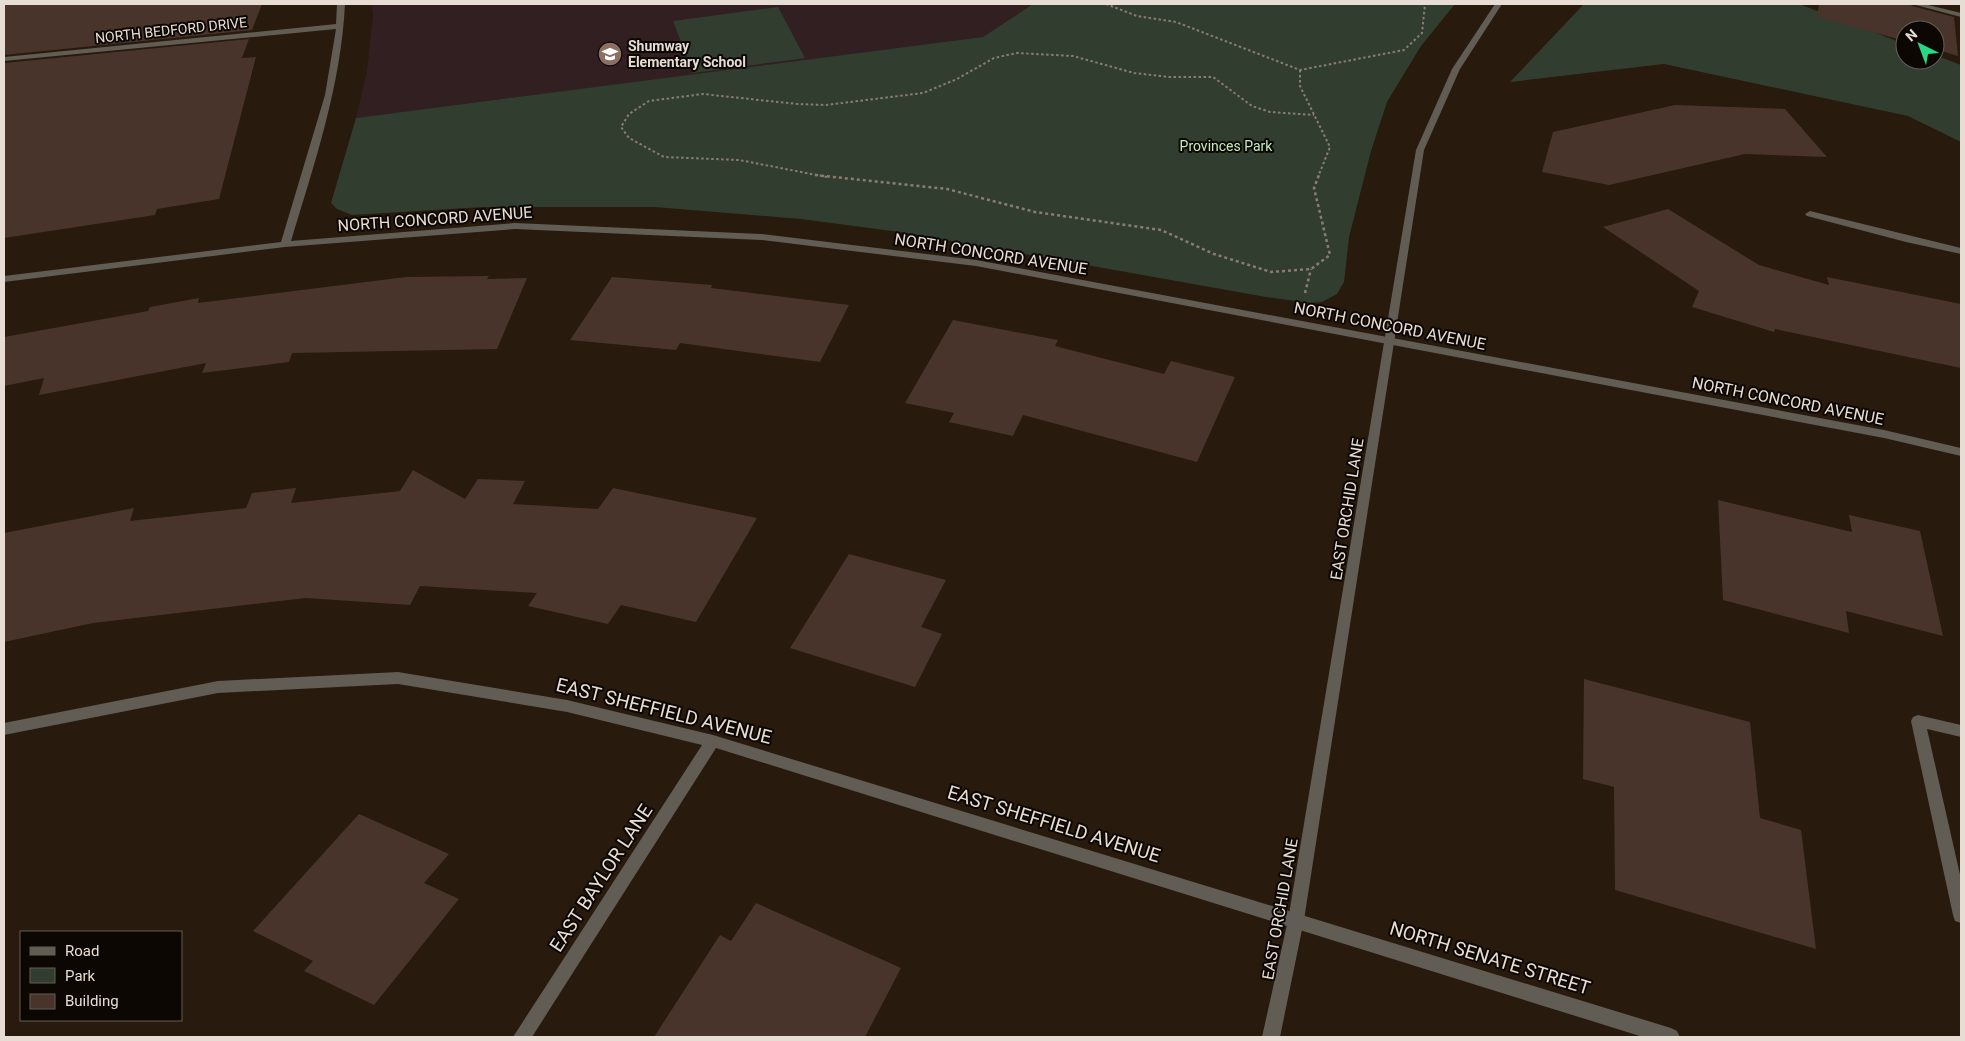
<svg xmlns="http://www.w3.org/2000/svg" width="1965" height="1041" font-family="Roboto,sans-serif">
<rect width="100%" height="100%" fill="#281a0c"/>
<polygon fill="#321f21" points="371,4 1033,4 984,37 356,118 367,71 373,15"/>
<g fill="#313e2f">
<polygon points="1033,4 1455,4 1421,46 1387,102 1371,151 1349,237 1344,282 1337,294 1322,302 1310,303 1266,297 907,233 801,219 655,207 484,207 352,215 337,209 331,203 356,118 983,37"/>
<polygon points="1584,4 1799,4 1905,44 1905,60 1935,60 1935,55 1961,65 1961,142 1908,116 1664,64 1510,82"/>
<polygon points="778,7 805,58 693,73 673,21"/>
</g>
<g fill="#48342b">
<polygon points="4,4 262,4 252,30 4,55"/>
<polygon points="1819,4 1910,4 1912,6 1954,17 1958,56 1935,49 1935,30 1905,30 1905,41 1817,17"/>
<polygon points="249,39 242,58 256,57 219,199 157,209 155,215 4,238 4,63"/>
<polygon points="1675,105 1785,109 1827,157 1745,154 1609,185 1542,172 1553,132"/>
<polygon points="1668,209 1759,265 1829,285 1827,277 1961,304 1961,368 1775,329 1774,332 1692,307 1699,291 1603,227"/>
<polygon points="489,276 487,279 527,278 497,349 292,353 289,362 202,373 206,363 39,395 44,378 4,386 4,337 148,311 150,307 199,298 198,303 406,277"/>
<polygon points="612,277 712,285 711,288 849,305 820,362 680,343 676,350 570,340"/>
<polygon points="953,320 1058,340 1055,346 1164,374 1171,361 1235,377 1197,462 1023,415 1013,436 949,422 954,413 905,403"/>
<polygon points="413,470 465,499 478,479 525,481 513,504 598,509 613,488 757,518 696,622 621,605 608,624 528,606 537,593 420,586 410,605 306,598 93,623 4,642 4,533 134,508 130,521 246,508 252,493 296,488 291,503 400,491"/>
<polygon points="1718,500 1852,532 1849,515 1920,531 1943,636 1846,611 1849,633 1723,600"/>
<polygon points="849,554 946,580 921,627 942,634 915,687 790,648"/>
<polygon points="1584,679 1750,722 1760,818 1801,830 1816,949 1615,890 1614,787 1583,779"/>
<polygon points="359,814 449,854 424,883 459,899 374,1005 304,971 313,961 253,931"/>
<polygon points="756,903 901,968 865,1037 654,1037 720,935 731,941"/>
</g>
<g fill="none" stroke-linecap="round" stroke-linejoin="round">
<g stroke="#897d71" stroke-width="2" stroke-dasharray="2.5 2.5" stroke-linecap="butt">
<polyline points="1106,4 1137,16 1176,22 1300,70 1404,50 1422,33 1425,4"/>
<polyline points="1300,70 1300,86 1330,147 1318,177"/>
<polyline points="827,177 739,160 664,157 629,138 621,127 629,114 649,101 703,94 797,104 826,105 923,93 957,79 994,58 1017,53 1073,56 1134,73 1169,77 1213,77 1252,106 1270,112 1314,115"/>
</g>
<g stroke="#897d71" stroke-width="2.5" stroke-dasharray="3 3" stroke-linecap="butt">
<polyline points="815,175 947,189 1035,212 1161,230 1214,254 1271,272 1311,269 1330,255 1314,188 1319,175"/>
<polyline points="1305,293 1311,269"/>
</g>
<g fill="#615c54" fill-rule="evenodd">
<path d="M337,4h8c-4,81 -30,158 -54,237l224,-18 246,11 215,26 908,170 77,18v8l-77,-18 -908,-172 -215,-26 -246,-11 -230,18 -281,35v-6l277,-34 44,-147 11,-66 -332,32v-4l332,-33z"/>
<polygon points="1912,4 1924,4 1961,13 1961,17"/>
<polygon points="1810,211 1961,248 1961,254 1906,242 1807,216 1805,214"/>
<polygon points="398,672 567,700 713,735 1671,1028 1677,1031 1680,1037 1643,1037 716,748 532,1037 513,1037 702,745 567,712 398,684 218,693 4,735 4,723 218,681"/>
<polygon points="1918,715 1961,725 1961,737 1927,729 1961,879 1961,923 1955,921 1953,915 1911,721 1913,717"/>
</g>
<polygon fill="#615c54" fill-rule="evenodd" points="1495,4 1502,4 1460,69 1424,150 1304,920 1280,1037 1262,1037 1288,920 1416,150 1452,69"/>
</g>
<defs>
<g id="school-disc" transform="scale(1.25)"><circle r="9.5" fill="#8d6e63" stroke="#0c0703"/><path d="M0-5L7-2L0 1L-7-2ZM-4 1L0 2.5L4 1V4Q0 6-4 4Z" fill="#fff"/></g>
</defs>
<g fill-rule="evenodd">
<use href="#school-disc" x="610" y="54"/>
</g>
<g text-anchor="middle" dominant-baseline="central" stroke-width="4" stroke-linejoin="round" paint-order="stroke">
<g font-size="14" fill="#e7ddd4" stroke="#0c0703">
<text transform="translate(171 30) rotate(-6)">NORTH BEDFORD DRIVE</text>
</g>
<g font-size="14" font-weight="bold" fill="#e7ddd4" stroke="#0c0703" text-anchor="start">
<text x="628" y="46">Shumway<tspan x="628" dy="16">Elementary School</tspan></text>
</g>
<g font-size="14" fill="#c3ecbc" stroke="#0c0703">
<text x="1226" y="146">Provinces Park</text>
</g>
<g font-size="16" fill="#e7ddd4" stroke="#0c0703">
<text transform="translate(435 219) rotate(-4)">NORTH CONCORD AVENUE</text>
<text transform="translate(991 254) rotate(9)">NORTH CONCORD AVENUE</text>
<text transform="translate(1390 326) rotate(11)">NORTH CONCORD AVENUE</text>
<text transform="translate(1788 401) rotate(11)">NORTH CONCORD AVENUE</text>
<text transform="translate(1347 509) rotate(-81)">EAST ORCHID LANE</text>
<text transform="translate(1280 909) rotate(-80)">EAST ORCHID LANE</text>
</g>
<g font-size="19" fill="#e7ddd4" stroke="#0c0703">
<text transform="translate(664 711) rotate(14)">EAST SHEFFIELD AVENUE</text>
<text transform="translate(1054 824) rotate(17)">EAST SHEFFIELD AVENUE</text>
<text transform="translate(601 878) rotate(-57)">EAST BAYLOR LANE</text>
<text transform="translate(1490 958) rotate(17)">NORTH SENATE STREET</text>
</g>
</g>
<rect width="1965" height="1041" fill="none" stroke="#e7ddd4" stroke-width="10"/>
<rect x="20" y="931" width="162" height="90" fill="#0c0703" stroke="#645d57"/>
<rect x="30" y="947" width="25" height="8" fill="#615c54" stroke="#645d57"/>
<text x="65" y="956" font-size="15" fill="#e7ddd4">Road</text>
<rect x="30" y="968" width="25" height="15" fill="#313e2f" stroke="#645d57"/>
<text x="65" y="981" font-size="15" fill="#e7ddd4">Park</text>
<rect x="30" y="994" width="25" height="15" fill="#48342b" stroke="#645d57"/>
<text x="65" y="1006" font-size="15" fill="#e7ddd4">Building</text>
<g transform="translate(1920 45) rotate(318)"><circle r="24" fill="#0c0703" stroke="#645d57"/>
<path d="M0-4L9 19L0 12L-9 19Z" fill="#28d885"/>
<text y="-8" font-size="14" font-weight="bold" text-anchor="middle" fill="#e7ddd4">N</text>
</g>
</svg>
